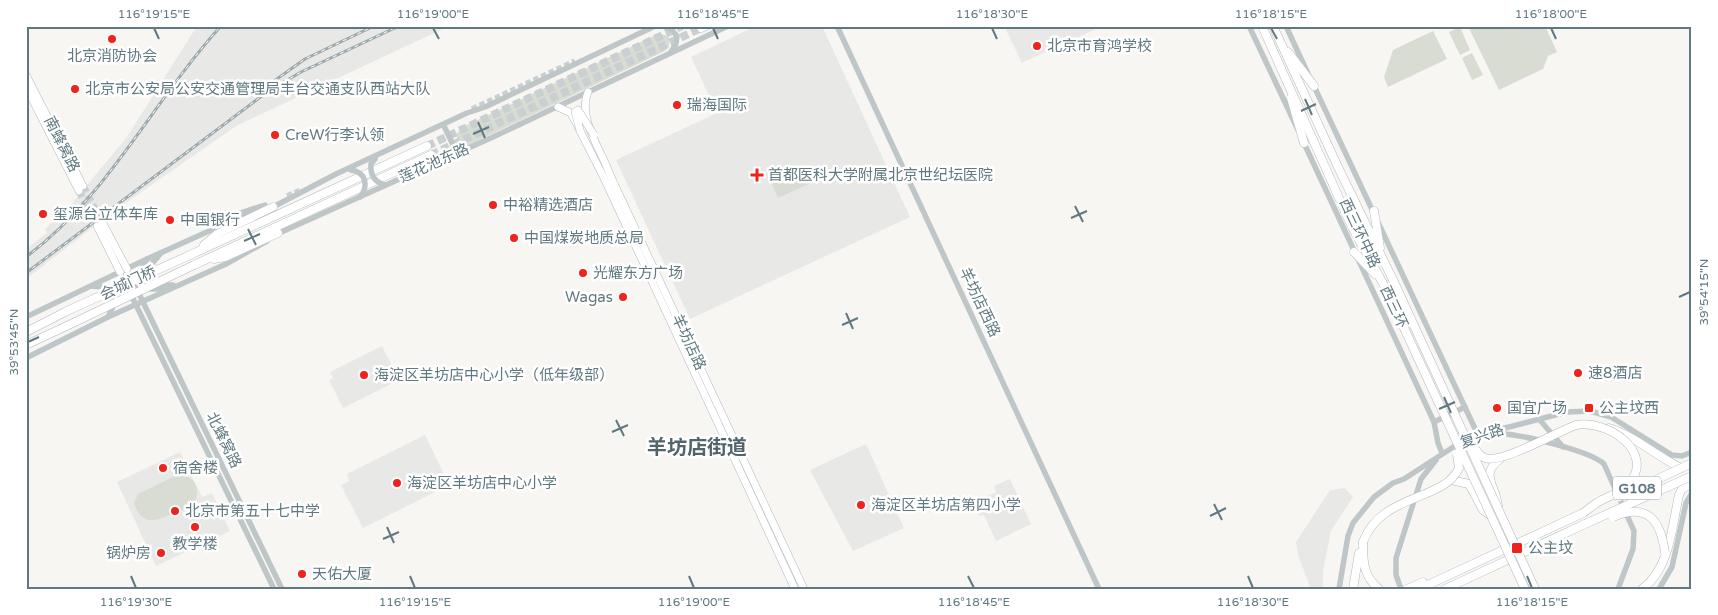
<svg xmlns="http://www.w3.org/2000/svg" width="1718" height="615" font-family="'Varela Round','Noto Sans SC',sans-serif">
<rect width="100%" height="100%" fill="#f7f6f3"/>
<g fill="#e8e8e7">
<polygon points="197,26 449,26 236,126 110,214 26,279 26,249 47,233 45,229 68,208 127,137"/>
<polygon points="756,26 822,26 910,217 690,319 616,160 717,113 691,57"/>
<polygon points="1004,26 1097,26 1098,28 1022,63"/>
<polygon points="382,346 399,380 343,408 329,380 333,378 330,372"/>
<polygon points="425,435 449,485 363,528 341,485 349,481 347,474"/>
<polygon points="866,444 904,528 853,551 810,470"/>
<polygon points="180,452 202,497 212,493 230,531 156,566 117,482"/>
<polygon points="1010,479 1031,524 996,541 984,515 979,516 973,502 996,492 994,486"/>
<polygon points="1345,488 1353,497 1331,531 1323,571 1323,589 1311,589 1298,555 1296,542 1330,490"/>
</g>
<g fill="#d8dcd2">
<polygon points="1468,26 1545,26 1557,52 1548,56 1543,69 1499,90"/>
<polygon points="1460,27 1470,50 1460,55 1449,32"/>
<polygon points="1433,31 1447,59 1388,87 1384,77 1393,50"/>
<path d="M658,34l8,1 3,3v9l-4,4 -196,94c-7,0 -11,-3 -13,-10l5,-7z"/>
<polygon points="1472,53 1483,75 1472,80 1462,58"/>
<polygon points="807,166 815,181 778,198 771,182"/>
<path d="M177,475c17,-1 25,14 17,28 -7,5 -15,8 -22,11 -19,9 -31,10 -38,-11l4,-9z"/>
</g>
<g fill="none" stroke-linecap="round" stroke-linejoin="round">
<g stroke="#cad0d1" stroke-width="5.5" stroke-dasharray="5.5 3" stroke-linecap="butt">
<polyline points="472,109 575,61"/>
<polyline points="287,196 301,190"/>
</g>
<g stroke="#cad0d1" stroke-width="7" stroke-dasharray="7 3.5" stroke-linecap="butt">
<polyline points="83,186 102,222"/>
<polyline points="79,191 97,226"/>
</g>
<g stroke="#cad0d1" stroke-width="8" stroke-dasharray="8 4" stroke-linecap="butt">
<polyline points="427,146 682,26"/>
<polyline points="431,155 701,28"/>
</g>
<g stroke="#b1babd" stroke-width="8">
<g id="secondary">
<polyline points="26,75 83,186"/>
<polyline points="26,87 79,191"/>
<path d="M588,92c-11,26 14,59 22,83l194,414"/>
<polyline points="558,107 571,113 604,178 795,589"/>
<polyline points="102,222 127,269"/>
<polyline points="97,226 120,272"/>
</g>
</g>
<g stroke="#b2b9bb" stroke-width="9">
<g id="trunk">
<polyline points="1262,26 1352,227 1385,287"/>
<polyline points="1273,26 1337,165 1394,282"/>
<polyline points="701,28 706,26"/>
<polyline points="1288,52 1314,86"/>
<polyline points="1291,98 1304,143"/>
<polyline points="1374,211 1380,248"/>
<polyline points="204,245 217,234 273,207"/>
<polyline points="1354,252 1375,274"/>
<polyline points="190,255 427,146"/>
<polyline points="214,259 225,257 278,233"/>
<polyline points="194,265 431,155"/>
<polyline points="26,332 67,311"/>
<polyline points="26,345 73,323"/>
<path d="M1609,428c26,8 47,28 72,40"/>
<polyline points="1451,480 1469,484 1483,510 1490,515"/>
<path d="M1498,506c-2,-21 -19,-31 2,-47"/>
<path d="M1363,542c0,19 0,34 16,47"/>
<polyline points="1353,589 1359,553"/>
<polyline points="1407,589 1423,582"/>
<polyline points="1419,589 1583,513"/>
<polyline points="1445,589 1585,524"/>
<path d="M1642,589c28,-20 30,-63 37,-94l3,-6 10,-6"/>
</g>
</g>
<g stroke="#bfc6c8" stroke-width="5.5">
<polyline points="662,26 671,29 677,36 676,44 671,52"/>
<polyline points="837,26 1099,589"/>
<polyline points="1249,26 1298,130"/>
<polyline points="1286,26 1309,76"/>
<polyline points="1313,84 1478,435"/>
<polyline points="444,126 457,153"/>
<polyline points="1303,141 1434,422 1438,443 1442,453"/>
<polyline points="240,213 265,205"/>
<polyline points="277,234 493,137 728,26"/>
<polyline points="161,253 150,266 152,279 161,285 173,285"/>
<polyline points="147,259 140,271 142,284 151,289 164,289"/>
<polyline points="127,269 282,589"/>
<polyline points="120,272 274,589"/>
<polyline points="92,286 103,287 111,293 114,304 108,317"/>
<polyline points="26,317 147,259 249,213 273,207 336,174 467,113 485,107 655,26"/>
<polyline points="26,358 108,317 226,264 267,241"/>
<polyline points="1539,419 1563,447"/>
<polyline points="1434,422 1465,407"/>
<path d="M1495,434c19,-2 96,17 109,30l30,67 -1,18 -15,40"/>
<polyline points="1339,589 1348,536 1353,523 1374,497 1393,483 1404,479 1461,442 1478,435 1567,412 1590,411 1611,417 1672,455 1682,456 1692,452"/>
<polyline points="1401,589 1396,575 1396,558 1421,479 1436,460"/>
<polyline points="1659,589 1672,567 1686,503 1692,493"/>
</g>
<use href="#secondary" stroke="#fff" stroke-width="7"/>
<use href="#trunk" stroke="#fff" stroke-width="8"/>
<g stroke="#9ea9ad" stroke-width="3">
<g id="rail">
<polyline points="274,81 305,59 374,26"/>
<path d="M26,257c82,-61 127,-156 195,-231"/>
<polyline points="26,273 267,92 301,72 399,26"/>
</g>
</g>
<use href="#rail" stroke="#fff" stroke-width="1" stroke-dasharray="4" stroke-linecap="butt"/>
<g stroke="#b1babd" stroke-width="8" stroke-linecap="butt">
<polyline id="secondary-bridge" points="580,130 575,112 578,110 594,135"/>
</g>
<g stroke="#b2b9bb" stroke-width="9" stroke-linecap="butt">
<g id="trunk-bridge">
<polyline points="1394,282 1535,589"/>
<polyline points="1385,287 1525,589"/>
<polyline points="67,311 190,255"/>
<polyline points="73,323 194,265"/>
<path d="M1472,444c4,5 6,12 13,14 16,6 72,-26 91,-33 31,-6 80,27 53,59 -6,8 -18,11 -27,16 -7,3 -13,9 -19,13"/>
<polyline points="1619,497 1692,463"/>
<path d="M1613,517c35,-15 48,4 52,36"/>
<polyline points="1585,524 1692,476"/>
<path d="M1363,542c18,-49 82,-41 96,-74l-2,-14"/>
</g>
</g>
<g stroke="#bfc6c8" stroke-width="5.5">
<path d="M375,159l-4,5c-1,11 3,18 14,21"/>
<path d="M351,170c15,2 18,16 9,27"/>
</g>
<use href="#secondary-bridge" stroke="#fff" stroke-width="7"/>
<use href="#trunk-bridge" stroke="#fff" stroke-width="8"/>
</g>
<path fill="none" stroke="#607981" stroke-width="2" d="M154,28l5,11M433,28l6,11M713,28l5,11M992,28l5,11M1271,28l6,11M1551,28l5,11M1305,99l7,16M1301,111l15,-7M478,122l7,16M473,134l16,-7M1075,206l8,16M1071,218l16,-7M248,229l8,16M244,241l16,-7M1679,297l11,-5M846,313l7,16M842,325l16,-7M28,342l11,-5M1444,397l7,16M1439,409l16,-7M616,420l8,16M612,432l16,-7M1214,504l8,16M1210,516l16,-8M387,527l7,16M383,539l16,-7M131,576l5,12M410,576l5,12M689,576l5,12M968,576l6,12M1248,576l5,12M1527,576l5,12"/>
<g fill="#ef231b" stroke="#fff" stroke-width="2">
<circle cx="112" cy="39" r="5"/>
<circle cx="1037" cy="46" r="5"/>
<circle cx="75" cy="89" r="5"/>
<circle cx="677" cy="105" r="5"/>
<circle cx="275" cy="135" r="5"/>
<path d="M754.5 167.5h5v5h5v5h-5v5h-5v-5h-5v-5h5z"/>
<circle cx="493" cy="205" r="5"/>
<circle cx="43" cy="214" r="5"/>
<circle cx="170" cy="220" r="5"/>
<circle cx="514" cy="238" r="5"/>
<circle cx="583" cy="273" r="5"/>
<circle cx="623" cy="297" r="5"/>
<circle cx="1578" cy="373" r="5"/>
<circle cx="364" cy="375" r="5"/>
<circle cx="1497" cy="408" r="5"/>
<rect x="1584" y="403" width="10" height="10" rx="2.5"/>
<circle cx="163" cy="468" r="5"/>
<circle cx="397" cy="483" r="5"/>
<circle cx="861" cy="505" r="5"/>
<circle cx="175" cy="511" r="5"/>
<circle cx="195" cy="527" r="5"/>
<rect x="1511" y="542" width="12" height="12" rx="2.5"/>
<circle cx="161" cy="553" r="5"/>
<circle cx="302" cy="574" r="5"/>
</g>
<g text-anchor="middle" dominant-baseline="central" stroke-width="5" stroke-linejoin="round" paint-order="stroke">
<rect fill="#fff" stroke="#90a1a7" stroke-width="1" x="1613" y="476.5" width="48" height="23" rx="4"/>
<g font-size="14" font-weight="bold" fill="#607981">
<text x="1637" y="488">G108</text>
</g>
<g font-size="15" fill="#607981" stroke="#fff" text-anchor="start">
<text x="1047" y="46">北京市育鸿学校</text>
<text x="112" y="56" text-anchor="middle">北京消防协会</text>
<text x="85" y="89">北京市公安局公安交通管理局丰台交通支队西站大队</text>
<text x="687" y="105">瑞海国际</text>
<text x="285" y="135">CreW行李认领</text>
<text x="768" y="175">首都医科大学附属北京世纪坛医院</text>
<text x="503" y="205">中裕精选酒店</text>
<text x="53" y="214">玺源台立体车库</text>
<text x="180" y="220">中国银行</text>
<text x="524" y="238">中国煤炭地质总局</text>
<text x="593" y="273">光耀东方广场</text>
<text x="613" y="297" text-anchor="end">Wagas</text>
<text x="1588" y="373">速8酒店</text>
<text x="374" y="375">海淀区羊坊店中心小学（低年级部）</text>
<text x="1507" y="408">国宜广场</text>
<text x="1599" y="408">公主坟西</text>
<text x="173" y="468">宿舍楼</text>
<text x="407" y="483">海淀区羊坊店中心小学</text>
<text x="871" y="505">海淀区羊坊店第四小学</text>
<text x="185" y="511">北京市第五十七中学</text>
<text x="195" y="544" text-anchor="middle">教学楼</text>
<text x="1528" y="548">公主坟</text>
<text x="151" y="553" text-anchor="end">锅炉房</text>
<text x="312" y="574">天佑大厦</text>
</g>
<g font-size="15" fill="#607981" stroke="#fff">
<text transform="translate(62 144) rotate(63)">南蜂窝路</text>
<text transform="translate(434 163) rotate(-24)">莲花池东路</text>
<text transform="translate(1360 233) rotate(65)">西三环中路</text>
<text transform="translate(128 283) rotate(-25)">会城门桥</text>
<text transform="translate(980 302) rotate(65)">羊坊店西路</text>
<text transform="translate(1394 307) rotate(65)">西三环</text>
<text transform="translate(689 342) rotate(65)">羊坊店路</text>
<text transform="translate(1482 436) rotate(-19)">复兴路</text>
<text transform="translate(224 440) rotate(64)">北蜂窝路</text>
</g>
<g font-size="20" font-weight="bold" fill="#52656b" stroke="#fff">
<text x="697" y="448">羊坊店街道</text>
</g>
</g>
<rect width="1718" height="615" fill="none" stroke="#ffffff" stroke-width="55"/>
<rect x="28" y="28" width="1662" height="560" fill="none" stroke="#607981" stroke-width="2"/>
<g font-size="12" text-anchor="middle" fill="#607981">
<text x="154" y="18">116°19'15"E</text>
<text x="433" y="18">116°19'00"E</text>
<text x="713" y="18">116°18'45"E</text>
<text x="992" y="18">116°18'30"E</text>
<text x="1271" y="18">116°18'15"E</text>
<text x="1551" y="18">116°18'00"E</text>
<text transform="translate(1704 292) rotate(-90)" y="4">39°54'15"N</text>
<text transform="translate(14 342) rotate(-90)" y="4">39°53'45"N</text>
<text x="136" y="606">116°19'30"E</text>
<text x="415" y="606">116°19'15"E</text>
<text x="694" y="606">116°19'00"E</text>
<text x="974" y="606">116°18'45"E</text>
<text x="1253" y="606">116°18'30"E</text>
<text x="1532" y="606">116°18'15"E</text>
</g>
</svg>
